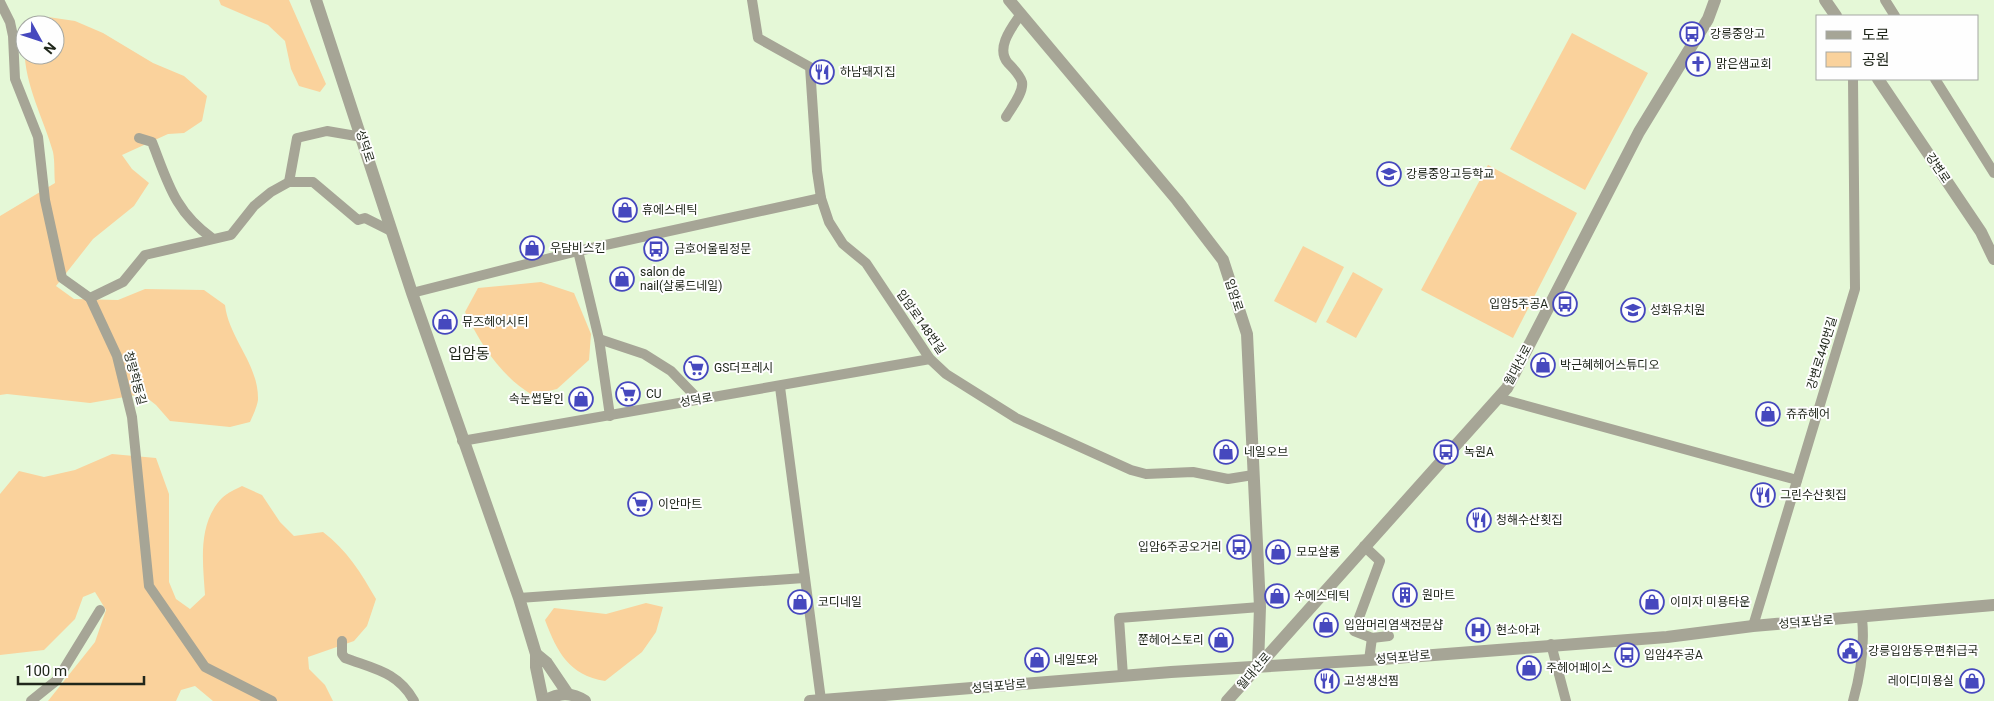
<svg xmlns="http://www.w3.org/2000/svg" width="1994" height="701" font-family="Roboto,'Noto Sans KR',sans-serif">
<rect width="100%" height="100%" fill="#e5f8d7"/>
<g fill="#fad29c">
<polygon points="219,0 289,0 326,84 320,92 299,86 291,69 285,41 268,25 221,5"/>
<path d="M48,17l27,4 28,12 50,30 31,13 23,20 -5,25 -18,12 -16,1 -46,21 10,14 17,14 -15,23 -41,33 -37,47 18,13 44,1 27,-11 59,1 21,15c4,34 34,59 33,95 -1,7 -5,15 -8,22l-20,5 -60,-6 -14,-16 -14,-11 -52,9 -83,-9 -7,1v-179l55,-33c-1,-10 0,-21 -2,-31 -10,-36 -32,-73 -28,-112v15h30v-30h-17z"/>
<polygon points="1572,33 1648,73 1585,190 1510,149"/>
<polygon points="1488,165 1577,213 1513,338 1421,290"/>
<polygon points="1303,246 1344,267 1316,323 1274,301"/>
<polygon points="1353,272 1383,289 1356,338 1326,322"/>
<path d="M541,282l33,11 17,41 -2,26 -32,29 -25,6c-32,-20 -51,-50 -67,-83l13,-24z"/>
<path d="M112,454l44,4 13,36v88l7,17 14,10 15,-14c-2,-32 -8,-71 17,-97 5,-5 14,-9 20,-12l20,9 18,27 14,14 29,-4c24,18 38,41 53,67l-9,27 -13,15 -46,16 1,12 16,16 8,16h-120l-18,-15 -14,4 -5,11h-128l47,-59 11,-32 -11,-18 -12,5 -8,22 -31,31 -44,5v-161l19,-23 25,6 31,-7z"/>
<path d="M646,603l17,4 -7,25 -14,20 -37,29c-36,-6 -48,-29 -60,-61l9,-12 52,6z"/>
</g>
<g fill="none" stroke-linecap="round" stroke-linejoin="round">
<g stroke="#a6a596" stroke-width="10">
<polyline points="752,0 758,38 810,67 817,171 821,198 829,222 843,244 866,263 930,359 946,374 1016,418 1131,470 1146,474 1193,472 1228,479 1253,475"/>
<polyline points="1885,0 1895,16"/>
<polyline points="0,2 10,22 13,36 15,79 38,137 45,200 62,278 90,298 117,356 132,417 149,586 205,667 272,701"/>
<polyline points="1935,79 1994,173"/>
<path d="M1006,117c5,-9 18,-24 16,-35 -2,-7 -9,-14 -14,-19 -13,-15 4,-36 13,-49"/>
<path d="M139,138l13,4c16,41 23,70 60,96"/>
<polyline points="289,182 297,138 327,131 362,137"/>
<polyline points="578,251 599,339 610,416"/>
<polyline points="412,293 578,251 821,198"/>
<polyline points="90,298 123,282 145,255 231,235 254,206 271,192 289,182 313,182 358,220 365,218 391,231"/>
<polyline points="599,339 644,354 671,371 699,400"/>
<polyline points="780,387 821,700"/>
<polyline points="1498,398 1797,480"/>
<polyline points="462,441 930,359"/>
<polyline points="1364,546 1380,561 1354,631 1372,638 1389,636"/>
<polyline points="519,598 804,578"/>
<polyline points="1753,626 1855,289 1853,79"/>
<path d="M342,641v13l3,4c29,11 53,14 69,43"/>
<polyline points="1551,644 1566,701"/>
<polyline points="1369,660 1372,638"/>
<polyline points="1123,676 1119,618 1260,607"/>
<polyline points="31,701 57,680 100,610"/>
<path d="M1853,701c8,-28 12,-54 9,-83"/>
</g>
<g stroke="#a6a596" stroke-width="12">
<polyline points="316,0 412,293 519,598 536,654 536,667 543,701"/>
<polyline points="1009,0 1177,200 1223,260 1247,334 1260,607 1258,666"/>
<polyline points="1825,0 1836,16"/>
<polyline points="1878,79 1981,232 1994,259"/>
<polyline points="536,654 547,663 568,694"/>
<path d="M544,701c14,-8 27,-10 41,0"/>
<polyline points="810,701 1171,672 1369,660 1667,637 1753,626 1994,605"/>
<polyline points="1227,701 1507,388 1639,132 1708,19 1715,0"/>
</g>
</g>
<defs>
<g id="bus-ring" transform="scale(1.25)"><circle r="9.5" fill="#fefefe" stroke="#4648be" stroke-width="1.5"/><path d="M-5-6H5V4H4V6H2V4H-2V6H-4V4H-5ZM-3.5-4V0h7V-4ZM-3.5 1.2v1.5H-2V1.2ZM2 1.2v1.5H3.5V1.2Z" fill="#4648be"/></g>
<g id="church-ring" transform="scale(1.25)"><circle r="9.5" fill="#fefefe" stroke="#4648be" stroke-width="1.5"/><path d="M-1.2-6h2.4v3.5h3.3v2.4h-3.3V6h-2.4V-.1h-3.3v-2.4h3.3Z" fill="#4648be"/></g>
<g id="restaurant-ring" transform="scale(1.25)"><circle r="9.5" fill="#fefefe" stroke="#4648be" stroke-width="1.5"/><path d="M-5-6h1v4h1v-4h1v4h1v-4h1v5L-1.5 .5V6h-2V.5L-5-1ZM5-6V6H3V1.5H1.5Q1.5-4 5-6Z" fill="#4648be"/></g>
<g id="school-ring" transform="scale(1.25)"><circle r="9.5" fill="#fefefe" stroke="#4648be" stroke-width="1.5"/><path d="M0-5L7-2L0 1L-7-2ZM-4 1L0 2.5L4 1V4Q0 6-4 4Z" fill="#4648be"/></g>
<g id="shop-ring" transform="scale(1.25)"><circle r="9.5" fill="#fefefe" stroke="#4648be" stroke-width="1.5"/><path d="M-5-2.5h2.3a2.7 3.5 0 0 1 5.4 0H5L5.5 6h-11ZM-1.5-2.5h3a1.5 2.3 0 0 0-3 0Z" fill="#4648be"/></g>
<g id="supermarket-ring" transform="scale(1.25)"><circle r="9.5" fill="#fefefe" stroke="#4648be" stroke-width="1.5"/><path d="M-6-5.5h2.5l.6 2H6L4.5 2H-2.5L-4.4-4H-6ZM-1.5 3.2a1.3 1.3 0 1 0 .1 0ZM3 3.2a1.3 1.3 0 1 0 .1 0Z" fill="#4648be"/></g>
<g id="building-ring" transform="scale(1.25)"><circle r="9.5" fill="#fefefe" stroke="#4648be" stroke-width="1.5"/><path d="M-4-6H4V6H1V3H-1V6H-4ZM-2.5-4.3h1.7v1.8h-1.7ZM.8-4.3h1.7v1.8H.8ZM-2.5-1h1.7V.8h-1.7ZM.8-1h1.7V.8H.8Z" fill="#4648be"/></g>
<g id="hospital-ring" transform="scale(1.25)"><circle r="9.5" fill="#fefefe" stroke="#4648be" stroke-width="1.5"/><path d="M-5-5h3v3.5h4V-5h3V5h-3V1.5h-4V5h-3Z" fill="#4648be"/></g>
<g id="civic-ring" transform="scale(1.25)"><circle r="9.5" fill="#fefefe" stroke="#4648be" stroke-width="1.5"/><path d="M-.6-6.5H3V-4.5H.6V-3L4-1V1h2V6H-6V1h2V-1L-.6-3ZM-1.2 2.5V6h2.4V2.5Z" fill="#4648be"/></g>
</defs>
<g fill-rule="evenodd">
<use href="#bus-ring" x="1692" y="34"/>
<use href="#church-ring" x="1698" y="64"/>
<use href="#restaurant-ring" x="822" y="72"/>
<use href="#school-ring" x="1389" y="174"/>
<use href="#shop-ring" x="625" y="210"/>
<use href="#shop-ring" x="532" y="248"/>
<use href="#bus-ring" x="656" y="249"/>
<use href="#shop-ring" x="622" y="279"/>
<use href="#bus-ring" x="1565" y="304"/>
<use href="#school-ring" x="1633" y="310"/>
<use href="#shop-ring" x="445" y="322"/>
<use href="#shop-ring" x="1543" y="365"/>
<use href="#supermarket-ring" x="696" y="368"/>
<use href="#supermarket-ring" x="628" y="394"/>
<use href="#shop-ring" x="581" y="399"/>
<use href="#shop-ring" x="1768" y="414"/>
<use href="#shop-ring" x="1226" y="452"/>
<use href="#bus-ring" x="1446" y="452"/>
<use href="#restaurant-ring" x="1763" y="495"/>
<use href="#supermarket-ring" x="640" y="504"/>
<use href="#restaurant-ring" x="1479" y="520"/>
<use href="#bus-ring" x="1239" y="547"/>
<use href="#shop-ring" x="1278" y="552"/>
<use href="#building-ring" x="1405" y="595"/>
<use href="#shop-ring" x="1277" y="596"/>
<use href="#shop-ring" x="800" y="602"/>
<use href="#shop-ring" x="1652" y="602"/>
<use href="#shop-ring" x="1326" y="625"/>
<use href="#hospital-ring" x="1478" y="630"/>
<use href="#shop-ring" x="1221" y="640"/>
<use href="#civic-ring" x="1850" y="651"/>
<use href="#bus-ring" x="1627" y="655"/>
<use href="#shop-ring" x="1037" y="660"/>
<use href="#shop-ring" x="1529" y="668"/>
<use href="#restaurant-ring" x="1327" y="681"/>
<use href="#shop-ring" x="1972" y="681"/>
</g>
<g text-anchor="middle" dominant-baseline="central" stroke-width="4" stroke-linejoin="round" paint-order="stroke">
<g font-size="12" fill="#20271b" stroke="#fefefe" text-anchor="start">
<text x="1710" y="34">강릉중앙고</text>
<text x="1716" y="64">맑은샘교회</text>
<text x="840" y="72">하남돼지집</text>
<text x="1406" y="174">강릉중앙고등학교</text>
<text x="642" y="210">휴에스테틱</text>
<text x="550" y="248">우담비스킨</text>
<text x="674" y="249">금호어울림정문</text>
<text x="640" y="272">salon de<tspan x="640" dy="14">nail(살롱드네일)</tspan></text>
<text x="1548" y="304" text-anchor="end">입암5주공A</text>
<text x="1650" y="310">성화유치원</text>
<text x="462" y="322">뮤즈헤어시티</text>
<text x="1560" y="365">박근혜헤어스튜디오</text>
<text x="714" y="368">GS더프레시</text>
<text x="646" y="394">CU</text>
<text x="564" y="399" text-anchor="end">속눈썹달인</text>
<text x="1786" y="414">쥬쥬헤어</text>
<text x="1244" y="452">네일오브</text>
<text x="1464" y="452">녹원A</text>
<text x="1780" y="495">그린수산횟집</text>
<text x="658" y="504">이안마트</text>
<text x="1496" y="520">청해수산횟집</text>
<text x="1222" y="547" text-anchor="end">입암6주공오거리</text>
<text x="1296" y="552">모모살롱</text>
<text x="1422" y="595">원마트</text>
<text x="1294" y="596">수에스테틱</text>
<text x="818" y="602">코디네일</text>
<text x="1670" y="602">이미자 미용타운</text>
<text x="1344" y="625">입암머리염색전문샵</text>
<text x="1496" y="630">현소아과</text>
<text x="1204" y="640" text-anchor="end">쭌헤어스토리</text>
<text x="1868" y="651">강릉입암동우편취급국</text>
<text x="1644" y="655">입암4주공A</text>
<text x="1054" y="660">네일또와</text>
<text x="1546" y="668">주헤어페이스</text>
<text x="1344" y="681">고성생선찜</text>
<text x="1954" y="681" text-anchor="end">레이디미용실</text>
</g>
<g font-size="12" fill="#20271b" stroke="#fefefe">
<text transform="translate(365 146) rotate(72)">성덕로</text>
<text transform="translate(1938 168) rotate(56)">강변로</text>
<text transform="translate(1234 295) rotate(72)">입암로</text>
<text transform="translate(921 322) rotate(55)">입암로148번길</text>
<text transform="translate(1822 353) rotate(-73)">강변로440번길</text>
<text transform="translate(1518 365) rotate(-62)">월대산로</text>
<text transform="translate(135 378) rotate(75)">청량학동길</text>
<text transform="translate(696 400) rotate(-10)">성덕로</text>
<text transform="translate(1806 622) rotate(-4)">성덕포남로</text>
<text transform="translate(1403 657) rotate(-5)">성덕포남로</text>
<text transform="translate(1254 671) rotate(-49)">월대산로</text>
<text transform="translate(999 686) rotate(-5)">성덕포남로</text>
</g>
<g font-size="15" fill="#20271b" stroke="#fefefe">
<text x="469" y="354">입암동</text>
</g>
</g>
<rect x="1816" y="15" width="162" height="65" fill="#fefefe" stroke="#a5a8a3"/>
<rect x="1826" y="31" width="25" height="8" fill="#a6a596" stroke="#a5a8a3"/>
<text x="1862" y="40" font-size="15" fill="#20271b">도로</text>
<rect x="1826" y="52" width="25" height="15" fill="#fad29c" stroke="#a5a8a3"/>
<text x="1862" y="65" font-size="15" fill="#20271b">공원</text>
<g transform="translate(40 40) rotate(130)"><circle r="24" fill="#fefefe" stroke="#a5a8a3"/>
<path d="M0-4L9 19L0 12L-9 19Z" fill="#4648be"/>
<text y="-8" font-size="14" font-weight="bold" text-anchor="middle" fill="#20271b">N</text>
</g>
<path d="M18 676v8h126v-8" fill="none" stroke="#20271b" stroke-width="2.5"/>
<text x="25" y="676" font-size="15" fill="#20271b" stroke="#fefefe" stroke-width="4" paint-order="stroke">100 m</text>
</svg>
